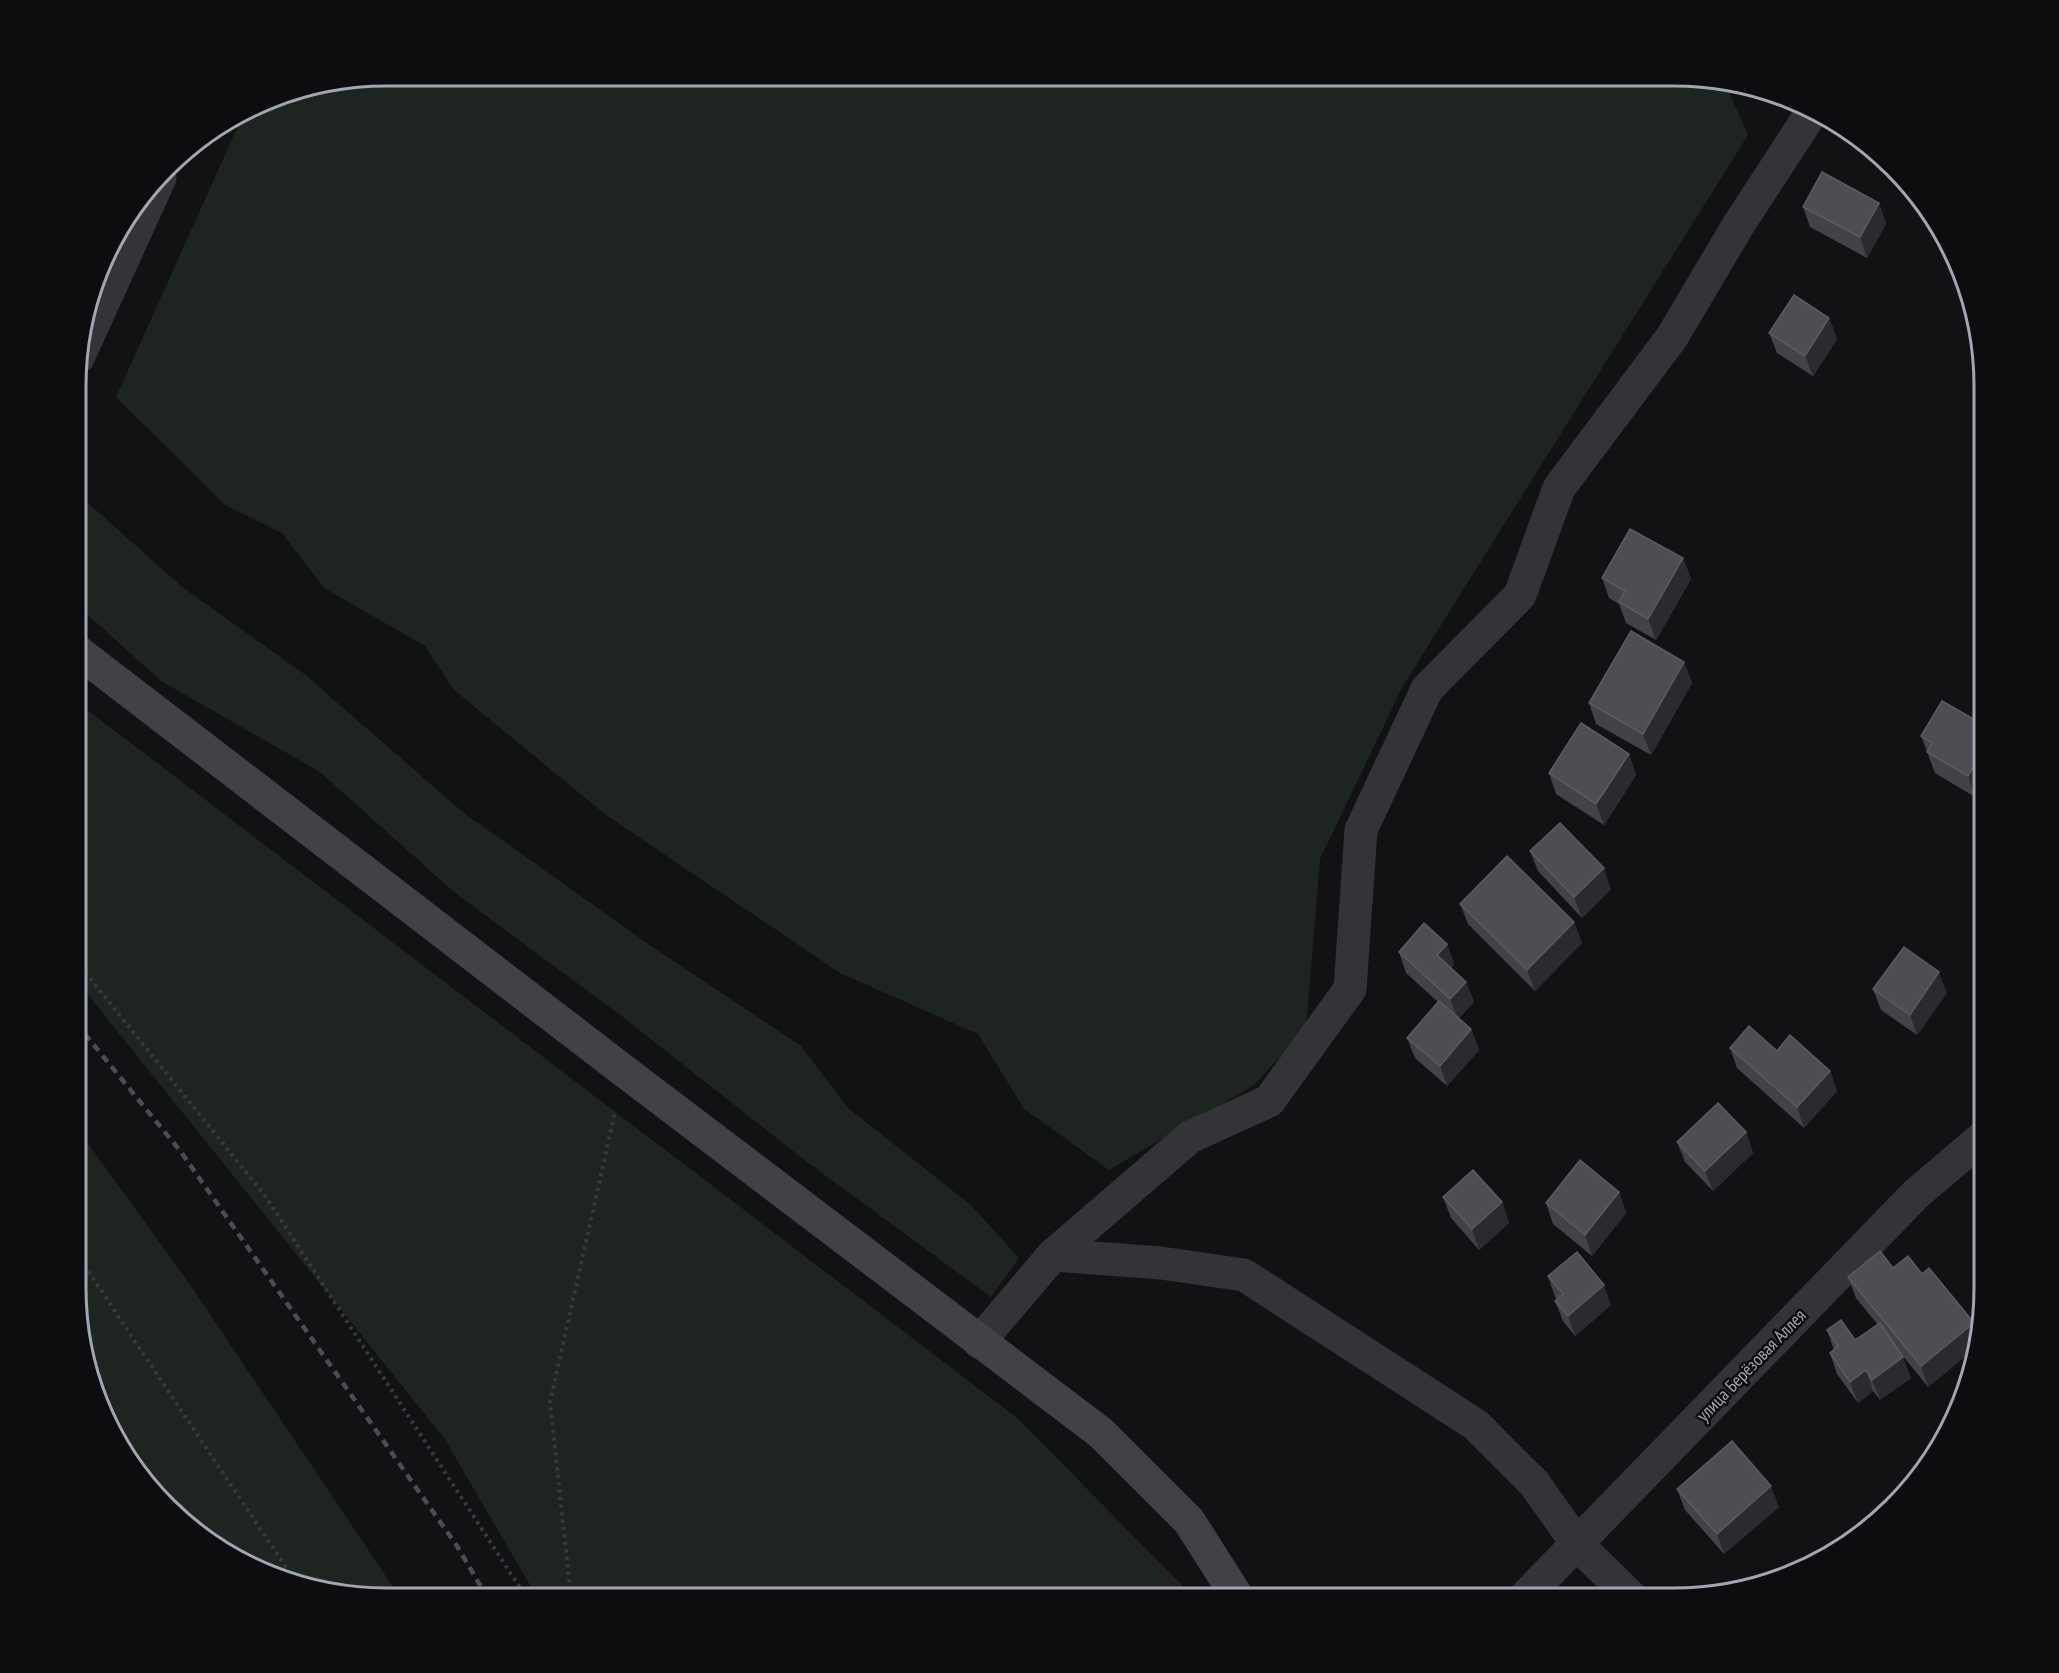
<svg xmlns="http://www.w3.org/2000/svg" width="2059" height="1673" font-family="'PT Sans Narrow',sans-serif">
<rect width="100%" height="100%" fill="#121113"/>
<g fill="#1e2520">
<polygon points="386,75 1693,76 1725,83 1748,135 1403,686 1320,859 1306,1029 1254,1085 1109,1170 1024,1109 978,1034 840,973 606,815 453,689 425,646 324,588 282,533 225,505 116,397 242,117 286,92"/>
<polygon points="78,494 181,586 303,673 464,813 651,946 801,1046 848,1108 971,1205 1019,1258 991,1297 807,1162 619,1014 455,893 320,772 161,681 77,605"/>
<polygon points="77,702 1016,1417 1189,1592 1192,1598 537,1597 444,1438 76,980"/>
<polygon points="76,1127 189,1283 400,1597 366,1597 267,1574 166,1507 107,1424 76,1308"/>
</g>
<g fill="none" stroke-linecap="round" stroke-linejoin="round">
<g stroke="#39393e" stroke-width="4" stroke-dasharray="3 4.5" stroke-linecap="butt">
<polyline points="76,961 266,1197 526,1597"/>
<polyline points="76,1253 295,1581"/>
<polyline points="571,1597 550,1402 615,1112"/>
</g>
<g stroke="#333338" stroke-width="33">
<polyline points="78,358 160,178"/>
<polyline points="1053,1255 1190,1137 1269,1101 1350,989 1361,830 1427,689 1520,595 1559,488 1672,337 1739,224 1812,112"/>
<polyline points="979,1342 1053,1255 1161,1263 1244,1275 1476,1425 1534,1483 1578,1545 1632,1598"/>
<polyline points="1524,1598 1916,1194 1983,1137"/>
</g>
<polyline stroke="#414147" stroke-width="33" points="77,651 624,1071 1101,1433 1189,1521 1238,1598"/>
<polyline stroke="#4c4c52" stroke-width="4.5" stroke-dasharray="8 6" stroke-linecap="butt" points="76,1023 181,1152 457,1546 487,1597"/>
</g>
<g fill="#434248">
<polygon points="1868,150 1882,158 1870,154"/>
<polygon points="1879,203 1886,224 1867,258 1810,227 1803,207"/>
<polygon points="1829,318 1837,339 1813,376 1777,353 1769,333"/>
<polygon points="1683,558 1691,579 1656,640 1626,623 1619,604 1609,598 1602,578"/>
<polygon points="1684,662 1692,683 1651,755 1596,724 1589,703"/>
<polygon points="1984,725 1984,783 1975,797 1935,773 1921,736"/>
<polygon points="1629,754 1636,775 1604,825 1556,794 1549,773"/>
<polygon points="1530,851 1611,889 1582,918 1538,871"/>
<polygon points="1460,904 1582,943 1535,991 1468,924"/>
<polygon points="1447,944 1454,964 1451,968 1466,982 1474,1002 1459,1018 1471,1029 1479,1050 1447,1086 1415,1058 1407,1038 1438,1002 1406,973 1399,952"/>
<polygon points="1873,989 1947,993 1917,1035 1881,1010"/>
<polygon points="1730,1048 1777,1051 1830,1071 1837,1091 1804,1128 1737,1068"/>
<polygon points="1746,1132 1753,1153 1713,1191 1685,1162 1677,1142"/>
<polygon points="1619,1192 1626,1213 1592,1256 1553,1224 1546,1203"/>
<polygon points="1443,1197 1502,1202 1509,1223 1479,1250 1451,1218"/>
<polygon points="1893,1268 1922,1274 1977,1333 1973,1350 1928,1387 1898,1350 1911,1378 1880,1400 1873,1391 1858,1403 1837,1374 1830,1353 1834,1350 1827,1330 1855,1340 1878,1325 1856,1298 1848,1277"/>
<polygon points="1548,1276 1611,1305 1575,1336 1563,1321 1555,1301 1557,1299 1555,1297"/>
<polygon points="1677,1489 1779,1507 1724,1554 1685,1510"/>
</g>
<g fill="#2b2a2e">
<polygon points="1879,203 1886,224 1867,258 1860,237"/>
<polygon points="1829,318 1837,339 1813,376 1805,356"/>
<polygon points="1683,558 1691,579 1656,640 1648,619"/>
<polygon points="1684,662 1692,683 1651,755 1643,734"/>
<polygon points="1629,754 1636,775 1604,825 1596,804"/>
<polygon points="1980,755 1984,764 1984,783 1975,797 1968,776"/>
<polygon points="1604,868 1611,889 1582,918 1574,897"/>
<polygon points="1574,922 1582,943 1535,991 1527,970"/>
<polygon points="1447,944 1454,964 1444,976 1437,955"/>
<polygon points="1939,972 1947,993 1917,1035 1910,1015"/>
<polygon points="1466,982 1474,1002 1458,1019 1450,999"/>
<polygon points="1471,1029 1479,1050 1447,1086 1440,1066"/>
<polygon points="1830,1071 1837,1091 1804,1128 1797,1107"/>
<polygon points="1746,1132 1753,1153 1713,1191 1705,1171"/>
<polygon points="1619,1192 1626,1213 1592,1256 1585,1235"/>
<polygon points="1502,1202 1509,1223 1479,1250 1472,1229"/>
<polygon points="1604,1285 1611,1305 1575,1336 1568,1316"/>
<polygon points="1974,1323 1977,1333 1973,1350 1928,1387 1921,1366"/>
<polygon points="1903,1357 1911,1378 1880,1400 1872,1380"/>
<polygon points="1866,1370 1873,1391 1858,1403 1850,1382"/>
<polygon points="1771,1486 1779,1507 1724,1554 1717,1534"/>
</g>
<g fill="#4e4d54" stroke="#5b5b62" stroke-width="1.5">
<polygon points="1822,172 1879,203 1860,237 1803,207"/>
<polygon points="1794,295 1829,318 1805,356 1769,333"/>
<polygon points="1630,529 1683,558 1648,619 1619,602 1625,591 1602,578"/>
<polygon points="1631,631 1684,662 1643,734 1589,703"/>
<polygon points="1942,701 1984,725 1984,757 1980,755 1968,776 1927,752 1932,743 1921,736"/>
<polygon points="1581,723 1629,754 1596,804 1549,773"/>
<polygon points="1560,823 1604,868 1574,897 1530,851"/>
<polygon points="1507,856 1574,922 1527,970 1460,904"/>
<polygon points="1424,923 1447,944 1437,955 1466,982 1450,999 1399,952"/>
<polygon points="1904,947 1939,972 1910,1015 1873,989"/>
<polygon points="1439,1001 1471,1029 1440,1066 1407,1038"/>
<polygon points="1749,1026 1777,1051 1790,1035 1830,1071 1797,1107 1730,1048"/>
<polygon points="1718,1103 1746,1132 1705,1171 1677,1142"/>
<polygon points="1580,1160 1619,1192 1585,1235 1546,1203"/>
<polygon points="1473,1170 1502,1202 1472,1229 1443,1197"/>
<polygon points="1880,1251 1893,1268 1908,1256 1922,1274 1929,1268 1974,1323 1921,1366 1848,1277"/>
<polygon points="1577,1252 1604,1285 1568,1316 1555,1301 1563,1294 1548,1276"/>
<polygon points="1841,1320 1855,1340 1880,1323 1903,1357 1872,1380 1866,1370 1850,1382 1830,1353 1838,1346 1827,1330"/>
<polygon points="1732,1441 1771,1486 1717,1534 1677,1489"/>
</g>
<g text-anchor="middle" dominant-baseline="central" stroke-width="5" stroke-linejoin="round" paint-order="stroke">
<g font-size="18" fill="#a4a5b3" stroke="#0d0c0e">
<text transform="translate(1751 1365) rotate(-46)">улица Берёзовая Аллея</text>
</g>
</g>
<path d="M0 0H2059V1673H0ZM386 86H1674A300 300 0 0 1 1974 386V1288A300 300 0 0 1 1674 1588H386A300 300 0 0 1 86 1288V386A300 300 0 0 1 386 86Z" fill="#0d0c0e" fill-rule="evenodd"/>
<path fill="none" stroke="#a4a5b3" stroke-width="3" d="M386 86H1674A300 300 0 0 1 1974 386V1288A300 300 0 0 1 1674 1588H386A300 300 0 0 1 86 1288V386A300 300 0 0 1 386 86Z"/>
</svg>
